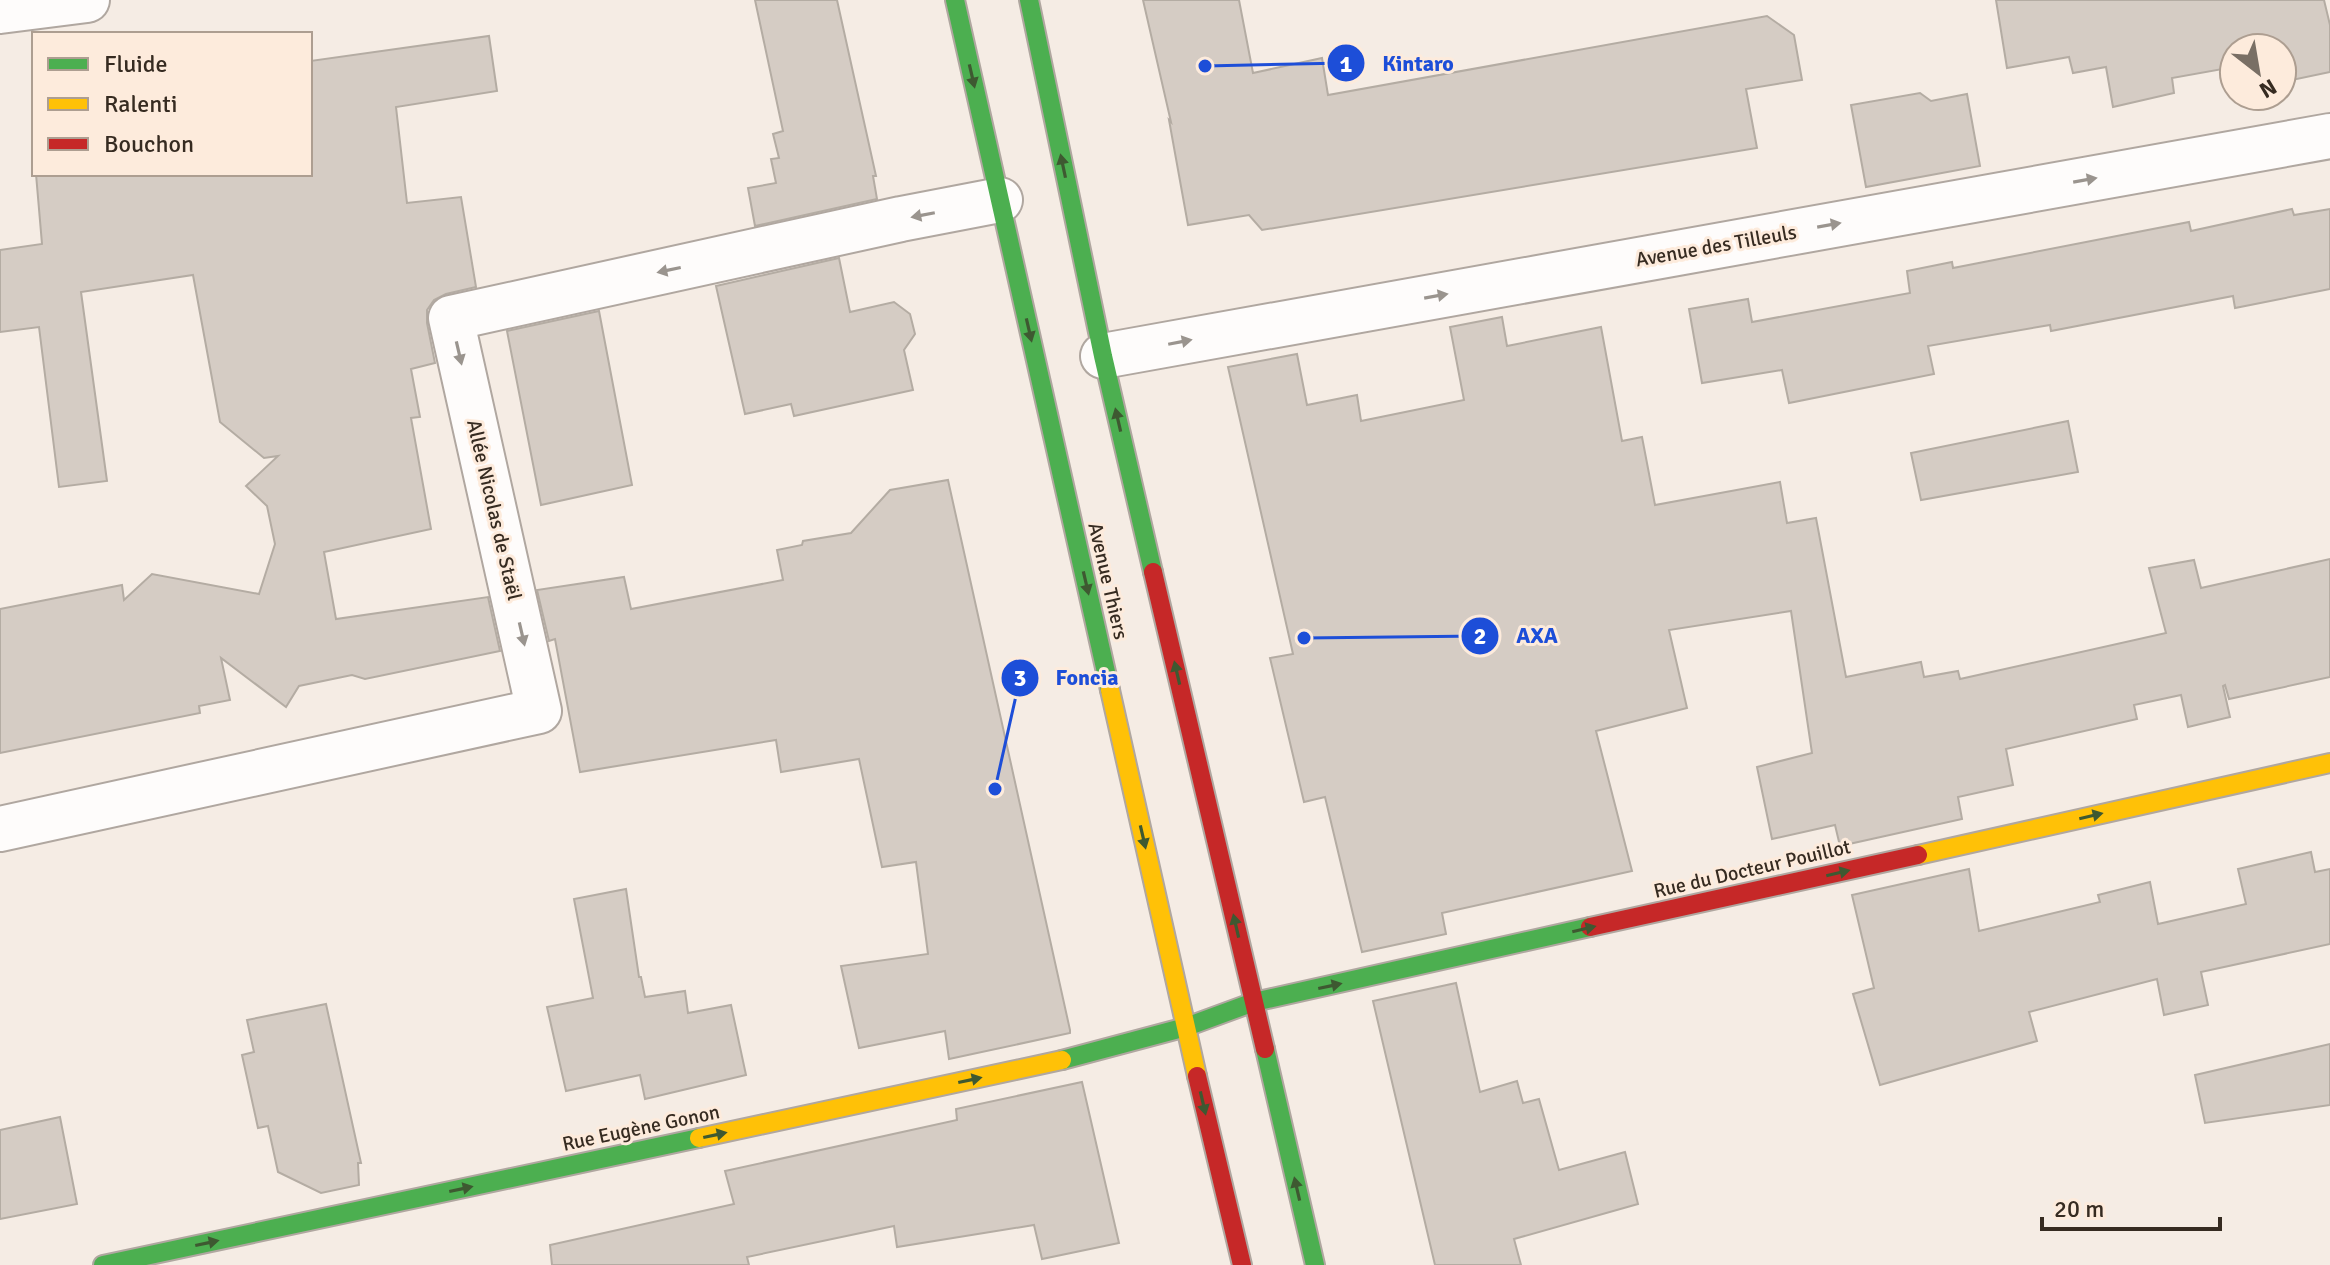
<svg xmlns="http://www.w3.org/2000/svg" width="2330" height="1265" font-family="Signika,sans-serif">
<rect width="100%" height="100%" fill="#f5ece4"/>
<g fill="#d5ccc4" stroke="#b4aca3" stroke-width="2">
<polygon points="755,0 837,0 876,176 873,176 877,199 755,226 748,188 776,183 771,159 779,158 773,134 783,131"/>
<polygon points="1143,0 1239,0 1253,73 1322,58 1328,95 1767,16 1794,35 1802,80 1746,89 1757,148 1262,230 1249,215 1188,225 1169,120 1171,122"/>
<polygon points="1996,0 2324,0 2330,25 2330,72 2282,82 2282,48 2234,48 2234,67 2172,78 2174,93 2113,107 2106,67 2073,73 2069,57 2007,68"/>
<polygon points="489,36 497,91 396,107 407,203 461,197 476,287 446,294 434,300 427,310 427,323 435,363 411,369 420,417 411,418 431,529 324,552 336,619 488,597 500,651 365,679 352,675 299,686 286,707 221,658 230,700 199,706 200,713 0,753 0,609 122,585 124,600 152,574 259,594 275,544 267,506 246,486 278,456 264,458 220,422 193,275 81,292 107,481 59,487 39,327 0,332 0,250 42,244 36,174 310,174 310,61"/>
<polygon points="1920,93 1931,101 1967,94 1980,166 1866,187 1851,105"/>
<polygon points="2292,209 2294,215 2330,209 2330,289 2235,308 2233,296 2051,331 2050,325 1928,346 1934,374 1789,403 1782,370 1702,383 1689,309 1748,299 1752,322 1910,293 1907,271 1952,262 1953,268 2189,222 2191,231"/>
<polygon points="839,258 850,312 894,302 910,314 915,334 904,350 913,390 794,416 791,404 745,414 716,286"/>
<polygon points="599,311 632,485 541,505 507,331"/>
<polygon points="1502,317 1507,346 1601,327 1622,441 1642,437 1655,505 1780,482 1787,523 1816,518 1846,677 1921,662 1924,677 1958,671 1960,679 2166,633 2149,568 2194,560 2201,588 2330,559 2330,677 2229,699 2225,685 2223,686 2230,717 2188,727 2181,695 2134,705 2137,719 2006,749 2013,785 1958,797 1962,819 1840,846 1835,825 1772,839 1757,767 1812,753 1791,611 1669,630 1687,708 1596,731 1632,871 1442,913 1446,934 1362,952 1325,797 1304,802 1270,658 1293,654 1228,367 1297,354 1307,405 1357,395 1361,421 1464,400 1450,327"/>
<polygon points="2068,421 2078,472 1921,500 1911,453"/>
<polygon points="948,480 1070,1030 1070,1033 949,1059 945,1031 859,1048 841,966 928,954 916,862 882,867 859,759 781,772 776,740 580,772 555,639 549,641 537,590 624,577 631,609 783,580 777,550 802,545 803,541 851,533 890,490"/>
<polygon points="2311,852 2315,872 2330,869 2330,944 2201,972 2208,1005 2164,1015 2157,979 2029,1012 2037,1041 1880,1085 1853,994 1874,988 1852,895 1969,869 1979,931 2100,902 2098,895 2150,882 2158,924 2246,904 2238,869"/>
<polygon points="626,889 639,977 641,977 645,997 685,991 688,1013 731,1005 746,1075 645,1099 640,1075 566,1091 547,1007 593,998 574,899"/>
<polygon points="1456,983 1480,1092 1517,1081 1523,1103 1539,1099 1559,1170 1625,1152 1638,1204 1514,1239 1521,1265 1435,1265 1373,1001"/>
<polygon points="326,1004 361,1163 358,1163 359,1185 321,1193 278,1172 268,1126 258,1128 242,1055 254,1052 247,1020"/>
<polygon points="2330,1044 2330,1105 2205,1123 2195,1075"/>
<polygon points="1082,1082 1119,1243 1042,1259 1034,1225 897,1247 894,1226 747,1257 749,1265 552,1265 550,1245 734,1204 725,1171 957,1120 956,1109"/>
<polygon points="60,1117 77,1204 0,1219 0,1130"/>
</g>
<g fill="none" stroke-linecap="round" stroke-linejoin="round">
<g stroke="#b0a7a0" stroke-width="48">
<g id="street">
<polyline points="0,11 87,0"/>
<polyline points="1103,356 2330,136"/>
<polyline points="0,829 539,711 451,318 901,219 1000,200"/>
</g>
</g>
<g stroke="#b0a7a0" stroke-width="22">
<g id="fast">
<polyline points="955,0 1110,690"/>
<polyline points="1029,0 1103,356 1153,572"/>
<polyline points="1265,1049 1315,1265"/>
<polyline points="1062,1060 1186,1027 1254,1002 1590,927"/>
<polyline points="103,1265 699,1138"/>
</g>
</g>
<g stroke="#b0a7a0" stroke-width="22">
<g id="slow">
<polyline points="1110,690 1197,1076"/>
<polyline points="1918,855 2330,763"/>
<polyline points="699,1138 1062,1060"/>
</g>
</g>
<g stroke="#b0a7a0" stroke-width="22">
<g id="jam">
<polyline points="1153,572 1265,1049"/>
<polyline points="1590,927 1918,855"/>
<polyline points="1197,1076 1242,1265"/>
</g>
</g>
<use href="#street" stroke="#fefcfb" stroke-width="44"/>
<use href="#fast" stroke="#4caf50" stroke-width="18"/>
<use href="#slow" stroke="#ffc107" stroke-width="18"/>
<use href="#jam" stroke="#c62828" stroke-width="18"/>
</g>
<defs><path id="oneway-solid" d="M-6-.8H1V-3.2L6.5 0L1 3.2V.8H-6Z" transform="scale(2)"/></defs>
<g fill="#3e5931">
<use href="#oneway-solid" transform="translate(972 76) rotate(77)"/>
<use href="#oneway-solid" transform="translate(1063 166) rotate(-102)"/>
<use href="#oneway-solid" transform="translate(1029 330) rotate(77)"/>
<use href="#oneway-solid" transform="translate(1118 420) rotate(-103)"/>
<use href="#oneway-solid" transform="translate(1086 583) rotate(77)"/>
<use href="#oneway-solid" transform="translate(1177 673) rotate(-103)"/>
<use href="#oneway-solid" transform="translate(2091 816) rotate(-13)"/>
<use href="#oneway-solid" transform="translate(1143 837) rotate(77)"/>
<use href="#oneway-solid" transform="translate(1838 873) rotate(-13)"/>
<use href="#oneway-solid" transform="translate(1236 926) rotate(-103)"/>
<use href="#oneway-solid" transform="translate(1584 929) rotate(-13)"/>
<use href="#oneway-solid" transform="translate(1330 986) rotate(-12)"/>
<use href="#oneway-solid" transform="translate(970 1080) rotate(-12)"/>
<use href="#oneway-solid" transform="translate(1203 1103) rotate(77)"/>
<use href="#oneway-solid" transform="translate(715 1135) rotate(-12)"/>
<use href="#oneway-solid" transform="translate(461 1189) rotate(-12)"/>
<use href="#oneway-solid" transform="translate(1297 1189) rotate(-103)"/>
<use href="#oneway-solid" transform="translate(207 1243) rotate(-12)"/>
</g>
<g fill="#9a948e">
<use href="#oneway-solid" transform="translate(2085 180) rotate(-10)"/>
<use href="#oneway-solid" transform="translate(923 215) rotate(169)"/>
<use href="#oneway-solid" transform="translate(1829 225) rotate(-10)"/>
<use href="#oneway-solid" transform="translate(669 270) rotate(168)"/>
<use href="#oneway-solid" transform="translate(1436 296) rotate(-10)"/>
<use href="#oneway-solid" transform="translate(1180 342) rotate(-11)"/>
<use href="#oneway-solid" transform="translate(459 353) rotate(77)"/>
<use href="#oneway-solid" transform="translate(522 634) rotate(77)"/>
</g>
<g text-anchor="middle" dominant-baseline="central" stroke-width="6" stroke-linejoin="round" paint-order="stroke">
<g font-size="20" fill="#362b21" stroke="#fdebdc">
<text transform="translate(1716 246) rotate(-10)">Avenue des Tilleuls</text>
<text transform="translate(494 510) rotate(77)">Allée Nicolas de Staël</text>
<text transform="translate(1108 581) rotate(77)">Avenue Thiers</text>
<text transform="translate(1752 869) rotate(-13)">Rue du Docteur Pouillot</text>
<text transform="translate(641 1128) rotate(-12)">Rue Eugène Gonon</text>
</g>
</g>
<path fill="none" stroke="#1d4ed8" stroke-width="3" d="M1205 66L1346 63M1304 638L1480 636M995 789L1020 678"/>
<g fill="#1d4ed8" stroke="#fdebdc" stroke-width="3">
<circle cx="1205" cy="66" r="8"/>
<circle cx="1304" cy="638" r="8"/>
<circle cx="995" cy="789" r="8"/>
<circle cx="1346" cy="63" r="20"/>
<circle cx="1480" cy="636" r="20"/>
<circle cx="1020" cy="678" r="20"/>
</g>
<g font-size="24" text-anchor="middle" font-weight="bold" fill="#fff">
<text x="1346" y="72">1</text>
<text x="1480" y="644">2</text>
<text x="1020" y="686">3</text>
</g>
<g font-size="22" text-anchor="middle" font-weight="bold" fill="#1d4ed8" stroke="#fdebdc" stroke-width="6" stroke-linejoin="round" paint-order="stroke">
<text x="1418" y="71">Kintaro</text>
<text x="1537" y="643">AXA</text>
<text x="1087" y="685">Foncia</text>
</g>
<rect x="32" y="32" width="280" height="144" fill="#fdebdc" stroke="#ad9e91" stroke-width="2"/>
<rect x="48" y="58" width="40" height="12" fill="#4caf50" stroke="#ad9e91" stroke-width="2"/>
<text x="104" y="72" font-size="24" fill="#362b21">Fluide</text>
<rect x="48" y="98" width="40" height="12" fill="#ffc107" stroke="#ad9e91" stroke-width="2"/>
<text x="104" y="112" font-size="24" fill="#362b21">Ralenti</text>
<rect x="48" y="138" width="40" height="12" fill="#c62828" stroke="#ad9e91" stroke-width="2"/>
<text x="104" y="152" font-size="24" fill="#362b21">Bouchon</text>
<g transform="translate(2258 72) rotate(149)"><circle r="38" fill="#fdebdc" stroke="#ad9e91" stroke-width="2"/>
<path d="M0-6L14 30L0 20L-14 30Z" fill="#796f65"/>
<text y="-12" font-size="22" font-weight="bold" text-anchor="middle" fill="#362b21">N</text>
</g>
<path d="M2042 1217v12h178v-12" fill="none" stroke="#362b21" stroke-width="4"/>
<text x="2054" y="1217" font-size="24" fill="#362b21" stroke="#fdebdc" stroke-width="6" paint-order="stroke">20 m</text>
</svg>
